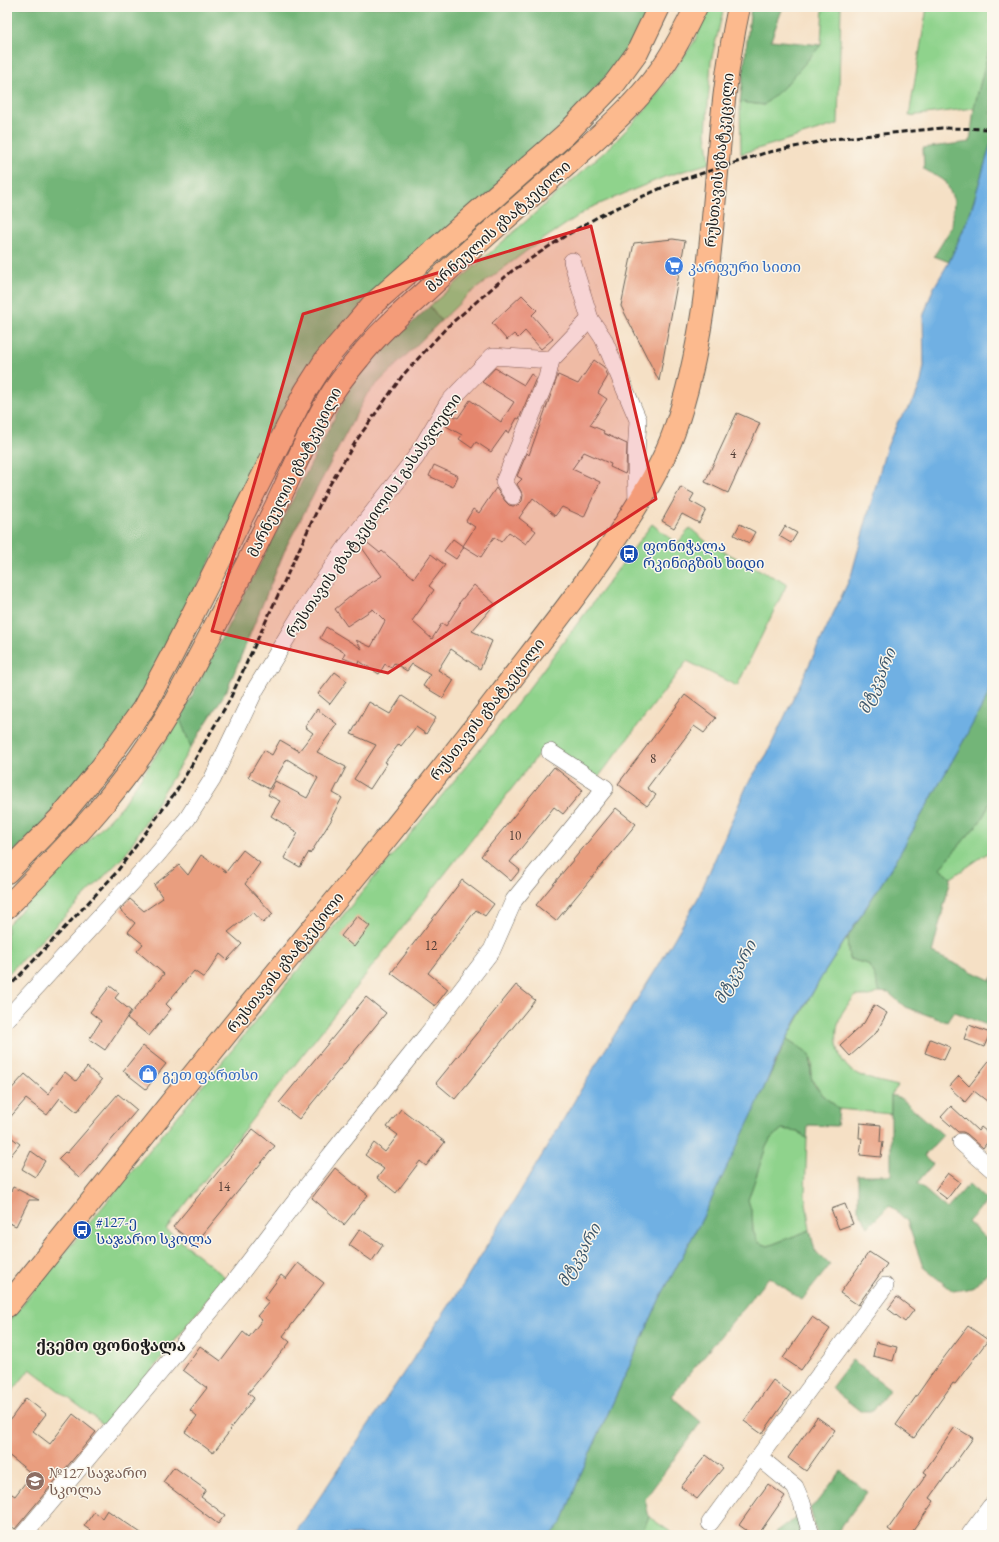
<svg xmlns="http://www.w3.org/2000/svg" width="999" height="1542" font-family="'EB Garamond','Noto Serif Georgian',serif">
<rect width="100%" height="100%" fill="#fbf7ec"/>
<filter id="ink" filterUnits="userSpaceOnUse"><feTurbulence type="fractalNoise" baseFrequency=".025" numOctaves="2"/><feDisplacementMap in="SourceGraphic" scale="8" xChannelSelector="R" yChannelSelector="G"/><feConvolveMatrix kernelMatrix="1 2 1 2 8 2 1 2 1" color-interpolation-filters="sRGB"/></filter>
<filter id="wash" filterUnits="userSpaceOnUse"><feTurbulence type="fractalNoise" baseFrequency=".012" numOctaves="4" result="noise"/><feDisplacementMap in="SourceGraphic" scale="16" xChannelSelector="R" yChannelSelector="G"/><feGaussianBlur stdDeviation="0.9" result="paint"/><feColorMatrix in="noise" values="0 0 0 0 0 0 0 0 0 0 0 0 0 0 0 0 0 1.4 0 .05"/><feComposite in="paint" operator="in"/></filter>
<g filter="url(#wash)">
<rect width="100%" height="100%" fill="#f5e0c5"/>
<g fill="#8fd38c" stroke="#567854">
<polygon points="710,7 724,7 711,61 706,133 710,163 664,177 590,208 529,249 468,295 441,321 430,306 611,146 646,109 694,42"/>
<polygon points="823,7 841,7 838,124 741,154 740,102 764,105 821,45"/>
<polygon points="927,7 992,7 992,38 974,108 909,116"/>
<polygon points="652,524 677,544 690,528 709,544 787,584 737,686 687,661 594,783 546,745 166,1229 225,1277 107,1427 30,1369 7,1398 7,1323 514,708"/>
<polygon points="180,719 191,747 125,855 7,975 7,925 122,806"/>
<polygon points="992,798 992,850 951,878 940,868 982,819"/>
<path d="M847,938l2,21 19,5 6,11 6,17 -10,4h-14c-4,4 -9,9 -12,14 -12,18 -10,50 10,62 13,8 29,10 44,14l-7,9v19l-52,-5 -19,-17 -9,-15 1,-14 -2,-9 -23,-15 34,-61z"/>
<polygon points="782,1129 798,1131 807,1139 805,1195 810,1230 768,1246 758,1242 753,1231 752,1213 748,1200 766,1147 771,1138"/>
<polygon points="649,1517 675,1535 640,1535"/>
</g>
<g fill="#73b578" stroke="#48684a">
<polygon points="7,7 650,7 631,47 569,119 316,356 125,726 38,829 7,858"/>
<polygon points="751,7 783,7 771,40 821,45 785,86 764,105 740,102"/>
<polygon points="992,38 992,140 969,217 949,262 934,256 952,227 954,201 946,182 924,169 923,148 970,142 974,108"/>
<polygon points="430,306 441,321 367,394 287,545 227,690 191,747 180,719 356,376"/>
<polygon points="992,686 992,798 982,819 940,868 951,878 932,953 990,980 992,977 992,1027 954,1012 947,1022 905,1007 889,993 880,992 874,975 868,964 849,959 847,938 895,862 964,740"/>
<path d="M787,1039l23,15c1,7 0,14 1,22 1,12 19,25 28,33l-2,17 -29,-1 -1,14 -9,-8 -16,-2 -11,9 -5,9 -18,53 4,13 1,18 5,11 10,4 42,-16 5,21 15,14 -28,35 -33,-23 -98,119 30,26 -56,77 4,18 -9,18h-90l12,-14 20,-50 79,-175 41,-77z"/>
<polygon points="891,1095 901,1098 943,1135 924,1156 933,1164 917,1183 947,1209 969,1184 987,1201 968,1222 992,1244 992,1267 973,1288 953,1291 923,1267 907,1221 890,1205 868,1227 858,1209 858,1175 891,1175"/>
<polygon points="852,1360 890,1389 873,1411 860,1411 831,1388"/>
<polygon points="841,1471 867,1492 835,1535 817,1535 810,1508 816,1503"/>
<polygon points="801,1514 807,1535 772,1535"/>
</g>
<polygon fill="#6fb0e3" stroke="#466680" points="992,140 992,686 990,691 964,740 895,862 821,978 796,1021 775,1062 754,1111 702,1219 661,1296 582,1471 562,1522 550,1535 294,1535 463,1285 541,1157 598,1061 657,968 698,898 748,783 767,754 851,576 886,449 898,421 914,400 921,382 924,366 923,317 933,289 949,262 969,217"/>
<g id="blocks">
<g fill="#e99e7f">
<polygon points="673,239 685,241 659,381 621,306 634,243"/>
<polygon points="522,295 537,310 532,315 553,339 541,349 525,331 518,338 514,334 507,340 492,323"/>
<polygon points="594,360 604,367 608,376 598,393 607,399 590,425 604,431 603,433 627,444 626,471 625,474 610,467 611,464 584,452 572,469 600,482 584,517 562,507 555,516 533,498 519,518 536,531 526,544 509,532 501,542 494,537 481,557 463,546 475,527 466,521 473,509 479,513 496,488 505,501 509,505 513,506 518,505 522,501 523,495 517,484 522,479 517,476 527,453 529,455 558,375 578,384"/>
<polygon points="495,368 524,385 531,374 536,378 519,419 517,418 509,433 506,431 491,452 476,442 472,448 459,439 462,435 446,426 452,415 458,418 470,400 501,422 514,402 482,382"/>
<polygon points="737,413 760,423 728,493 705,482"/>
<polygon points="434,465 458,476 453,487 429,476"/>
<polygon points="681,487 694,494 690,501 706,510 699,523 682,514 674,528 662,521"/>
<polygon points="740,524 755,532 749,543 734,535"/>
<polygon points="785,526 797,533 791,543 779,536"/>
<polygon points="453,539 464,547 456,559 444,551"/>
<polygon points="364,540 380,553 382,551 414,578 431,554 445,565 429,586 434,590 412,621 432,639 442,623 446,626 460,604 459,603 474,585 495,604 472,631 492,641 480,669 451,649 438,670 454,680 443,698 423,686 430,675 412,664 407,671 394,663 391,668 385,664 379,674 359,661 358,664 343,658 345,653 320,638 326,627 362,649 356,640 371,647 385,621 373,609 347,626 335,609 356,592 382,576 360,545"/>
<polygon points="335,672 347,681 330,704 318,694"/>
<polygon points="685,695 716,718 704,733 694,726 647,788 656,795 647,806 618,784"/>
<polygon points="402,696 436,718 426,734 416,727 401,746 399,744 385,762 387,763 370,789 354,779 376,745 351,734 369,702 390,714"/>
<polygon points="317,709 337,724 317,752 346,767 333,793 342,798 331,818 332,819 310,854 309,852 300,867 284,858 298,833 271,816 280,801 268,795 275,781 307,798 318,778 287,759 269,789 248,777 264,750 272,755 280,740 299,751 313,733 305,727"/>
<polygon points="554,767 583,790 563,814 554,807 510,862 520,870 511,881 481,856"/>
<polygon points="616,808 636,824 556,921 536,905"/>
<polygon points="243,850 260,863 245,884 273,914 263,923 253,912 228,932 242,944 227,960 220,954 204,978 194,971 166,1004 171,1009 149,1036 127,1018 164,974 137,951 143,944 128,932 135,923 120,910 130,899 144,911 163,898 154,885 179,865 188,875 201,855 226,872"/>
<polygon points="462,880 494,904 485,916 476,910 428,973 448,989 435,1006 391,973"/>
<polygon points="357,916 370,926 354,947 341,936"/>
<polygon points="516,985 535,1000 455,1099 436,1083"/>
<polygon points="110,986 119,993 115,998 131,1011 105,1050 89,1039 101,1021 90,1012"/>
<polygon points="366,997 386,1013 299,1119 279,1103"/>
<polygon points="874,1005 887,1013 876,1033 850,1056 840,1045 864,1023"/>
<polygon points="969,1025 990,1033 984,1047 964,1039"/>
<polygon points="930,1039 950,1047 944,1060 925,1053"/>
<polygon points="143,1046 166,1064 146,1089 123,1071"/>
<polygon points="992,1057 992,1105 974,1091 965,1102 949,1087 959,1076 969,1086"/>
<polygon points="87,1067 102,1080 77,1112 60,1098 47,1115 26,1099 7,1121 7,1094 25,1074 48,1094 65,1072 76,1081"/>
<polygon points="118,1094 137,1110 79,1178 58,1159 65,1152 67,1153"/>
<polygon points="951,1106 978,1131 981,1127 992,1136 983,1148 967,1134 963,1132 958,1132 941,1117"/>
<polygon points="401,1109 445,1142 426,1166 420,1161 396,1193 377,1178 384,1169 365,1155 374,1143 385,1152 398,1135 387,1127"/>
<polygon points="860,1123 881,1125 880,1142 883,1142 881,1157 860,1155 862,1138 859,1138"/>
<polygon points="253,1129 275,1146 195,1244 173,1227"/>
<polygon points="7,1134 20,1144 7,1160"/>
<polygon points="31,1151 45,1161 35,1177 22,1169"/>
<polygon points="335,1168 368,1195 344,1225 312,1198"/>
<polygon points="948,1173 960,1182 947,1199 935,1190"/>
<polygon points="13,1187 39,1200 29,1200 16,1226 7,1222 7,1199"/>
<polygon points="845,1204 853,1224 839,1229 831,1209"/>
<polygon points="360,1229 383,1245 372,1261 349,1245"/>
<polygon points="869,1252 887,1264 858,1305 840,1293"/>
<polygon points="298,1263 324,1283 283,1336 290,1342 248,1393 254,1398 229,1430 230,1431 213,1453 185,1432 197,1416 190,1410 207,1388 183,1370 200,1346 221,1361 243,1332 249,1337 262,1320 257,1316 269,1302 264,1298 281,1275 286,1279"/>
<polygon points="897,1297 914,1310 905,1322 888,1309"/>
<polygon points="812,1317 830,1329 801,1370 783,1358"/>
<polygon points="968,1326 988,1340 955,1384 953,1383 914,1438 896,1425 936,1368"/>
<polygon points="876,1342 897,1347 893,1361 873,1356"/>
<polygon points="773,1380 791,1393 762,1434 744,1421"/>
<polygon points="26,1398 46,1414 33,1431 50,1444 73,1414 96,1432 15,1529 7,1522 7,1491 15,1496 32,1474 7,1454 7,1424"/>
<polygon points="817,1417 835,1430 806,1471 788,1458"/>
<polygon points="955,1427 973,1438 930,1498 934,1501 910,1535 896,1535 888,1529 927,1474 924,1472"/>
<polygon points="706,1455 723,1468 697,1499 681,1487"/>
<polygon points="174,1467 206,1490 201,1497 225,1515 218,1524 163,1482"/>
<polygon points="768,1484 785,1496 758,1535 753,1535 739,1525"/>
<polygon points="107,1510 144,1535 97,1535 84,1526 94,1512 102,1518"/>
</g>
</g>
</g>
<g filter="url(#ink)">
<use href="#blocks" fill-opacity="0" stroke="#686157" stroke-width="1"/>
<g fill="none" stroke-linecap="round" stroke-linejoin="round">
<g stroke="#686157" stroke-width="18">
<g id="minor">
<polyline points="572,261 590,319 603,338 638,420 636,455 637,506"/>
<polyline points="513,496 504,482 547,378 551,360"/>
<polyline points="7,1019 156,856 187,819 212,780 255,690 306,606 349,543 416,457 448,403 493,356 551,360 590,319"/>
<polyline points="961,1142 992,1169"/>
<polyline points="759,1457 795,1487 802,1503 811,1535"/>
<polyline points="710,1523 885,1286"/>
<polyline points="23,1535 165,1366 227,1291 330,1156 427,1035 492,950 514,900 605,788 550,752"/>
</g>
</g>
<g stroke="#686157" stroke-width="22">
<polyline id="tertiary" points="972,1535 992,1508"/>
</g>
<g stroke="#686157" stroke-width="24">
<g id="trunk">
<polyline points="7,872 59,819 101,768 143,709 172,655 305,392 326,359 373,304 567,133 615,83 637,53 659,7"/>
<path d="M7,907c62,-62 124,-126 167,-204 35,-64 68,-129 101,-195 18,-37 34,-78 56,-113 8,-13 18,-25 28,-37 20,-26 45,-47 69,-69 46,-44 94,-85 142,-127 31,-28 64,-56 89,-90 15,-20 26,-43 37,-65"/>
<path d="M7,1306c78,-96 154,-192 232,-288 88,-107 177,-214 261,-324 42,-55 86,-109 123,-167 20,-30 39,-61 51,-95 48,-137 34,-285 65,-425"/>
</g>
</g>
<use href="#minor" stroke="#fff" stroke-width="17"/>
<use href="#tertiary" stroke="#fff" stroke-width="21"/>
<use href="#trunk" stroke="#fcba8e" stroke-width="22"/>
<polyline stroke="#1c1c1c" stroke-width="3" stroke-dasharray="6 3" stroke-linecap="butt" points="7,989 116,873 177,790 229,701 326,491 356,441 403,375 447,327 512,271 565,236 601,215 675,182 765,153 833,139 942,128 992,129"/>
</g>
</g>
<path fill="#d62828" fill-opacity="0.2" stroke="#d62828" stroke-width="3" stroke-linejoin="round" d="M591,226l65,273 -268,174 -176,-42 91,-317z"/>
<defs>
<g id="supermarket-disc" transform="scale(1)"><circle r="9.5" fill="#3f7fe0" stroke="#fbf7ec"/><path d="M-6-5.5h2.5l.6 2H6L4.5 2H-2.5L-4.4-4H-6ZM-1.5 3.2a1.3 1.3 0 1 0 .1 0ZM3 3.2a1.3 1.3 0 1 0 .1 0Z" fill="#fff"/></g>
<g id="bus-disc" transform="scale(1)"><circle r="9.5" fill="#1a4fb4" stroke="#fbf7ec"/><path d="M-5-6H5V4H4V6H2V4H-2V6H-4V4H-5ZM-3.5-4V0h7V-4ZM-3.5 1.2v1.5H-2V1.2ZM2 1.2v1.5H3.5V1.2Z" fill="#fff"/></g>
<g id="shop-disc" transform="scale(1)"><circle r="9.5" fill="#3f7fe0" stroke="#fbf7ec"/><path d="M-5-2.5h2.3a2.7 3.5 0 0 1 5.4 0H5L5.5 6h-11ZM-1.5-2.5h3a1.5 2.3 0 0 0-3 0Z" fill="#fff"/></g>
<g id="school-disc" transform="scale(1)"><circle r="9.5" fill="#8d6e63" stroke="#fbf7ec"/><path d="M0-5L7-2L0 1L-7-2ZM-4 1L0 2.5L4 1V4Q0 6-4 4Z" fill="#fff"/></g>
</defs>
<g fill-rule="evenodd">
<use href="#supermarket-disc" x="674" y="266"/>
<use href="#bus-disc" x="629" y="554"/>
<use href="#shop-disc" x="148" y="1074"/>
<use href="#bus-disc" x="82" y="1230"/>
<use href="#school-disc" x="35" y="1481"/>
</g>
<g text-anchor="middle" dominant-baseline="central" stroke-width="3" stroke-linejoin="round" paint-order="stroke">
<g font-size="13" fill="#4f3c35">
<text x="733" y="453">4</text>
<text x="653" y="758">8</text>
<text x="515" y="835">10</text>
<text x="431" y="945">12</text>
<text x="224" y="1186">14</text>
</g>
<g font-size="15" fill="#1c1c1c" stroke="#fbf7ec">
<text transform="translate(719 160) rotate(-84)">რუსთავის გზატკეცილი</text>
<text transform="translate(498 226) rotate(-42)">მარნეულის გზატკეცილი</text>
<text transform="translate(294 472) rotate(-63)">მარნეულის გზატკეცილი</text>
<text transform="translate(373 515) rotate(-55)">რუსთავის გზატკეცილის I გასასვლელი</text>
<text transform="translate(487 709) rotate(-52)">რუსთავის გზატკეცილი</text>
<text transform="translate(285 962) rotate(-51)">რუსთავის გზატკეცილი</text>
</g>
<g font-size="15" fill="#366cbe" stroke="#fbf7ec" text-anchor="start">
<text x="688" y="266">კარფური სითი</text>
<text x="162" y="1074">გეთ ფართსი</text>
</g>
<g font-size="15" fill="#164399" stroke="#fbf7ec" text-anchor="start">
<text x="643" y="545">ფონიჭალა<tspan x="643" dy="17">რკინიგზის ხიდი</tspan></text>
<text x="96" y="1221">#127-ე<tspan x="96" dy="17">საჯარო სკოლა</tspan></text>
</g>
<g font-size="15" fill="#785e54" stroke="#fbf7ec" text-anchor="start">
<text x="49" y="1472">№127 საჯარო<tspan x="49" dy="17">სკოლა</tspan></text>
</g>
<g font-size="16" font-style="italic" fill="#3d576c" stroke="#fbf7ec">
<text transform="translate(877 681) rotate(-66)">მტკვარი</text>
<text transform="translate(735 972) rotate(-61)">მტკვარი</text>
<text transform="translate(579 1255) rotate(-60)">მტკვარი</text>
</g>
<g font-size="16" font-weight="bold" fill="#1c1c1c" stroke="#fbf7ec">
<text x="111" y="1345">ქვემო ფონიჭალა</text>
</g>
</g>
<rect width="999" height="1542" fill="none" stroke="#fbf7ec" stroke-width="24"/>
</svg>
